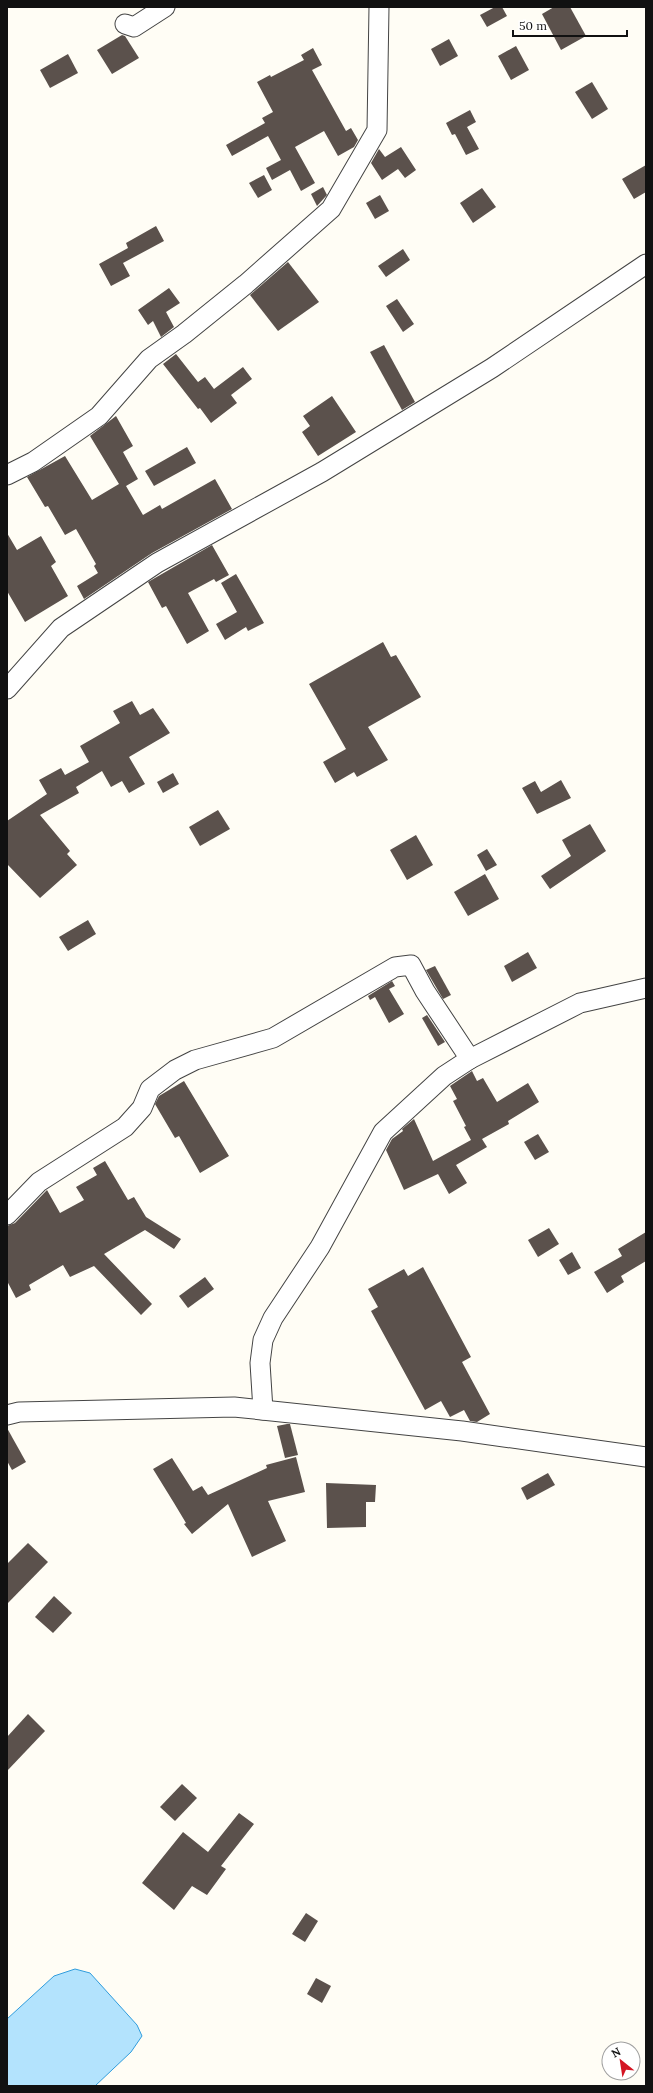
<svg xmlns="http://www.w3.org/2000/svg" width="653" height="2093" font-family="Lora,serif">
<rect width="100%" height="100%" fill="#fffdf5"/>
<polygon fill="#b3e3fd" stroke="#309ddd" points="75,1969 90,1973 137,2025 142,2036 131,2052 95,2086 7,2086 7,2019 54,1976"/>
<g fill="#5b514c">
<polygon points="495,7 502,7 507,16 487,27 480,15"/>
<polygon points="554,7 570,7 586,36 561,50 542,14"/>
<polygon points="122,35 125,36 139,58 112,74 97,50"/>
<polygon points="449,39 458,56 440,66 431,49"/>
<polygon points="516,46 529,70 511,80 498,56"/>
<polygon points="313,48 322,65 312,70 346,131 351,128 358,140 354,147 338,156 324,131 295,147 315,183 301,191 290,170 272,180 266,168 281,160 268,136 232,156 226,145 265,123 262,118 273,112 257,82 270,75 271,77 304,60 301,55"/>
<polygon points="68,54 78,73 50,88 40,70"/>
<polygon points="592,82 608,109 592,119 575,92"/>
<polygon points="470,110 476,122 467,127 479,149 466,155 455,134 452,135 446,123"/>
<polygon points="401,147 416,170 405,178 398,169 382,180 371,163 379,149 385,157"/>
<polygon points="646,165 646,192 634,199 622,179"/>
<polygon points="264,175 272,190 258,198 249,183"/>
<polygon points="323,187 327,195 317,206 311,194"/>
<polygon points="482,188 496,207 473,223 460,203"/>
<polygon points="380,195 389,211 375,219 366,203"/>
<polygon points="156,226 164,241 123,263 130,276 111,286 99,264 128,248 126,243"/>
<polygon points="403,249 410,260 386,277 378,266"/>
<polygon points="288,262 319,302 278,331 250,295"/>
<polygon points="169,288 180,303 166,312 174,327 161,337 153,321 148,325 138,310"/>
<polygon points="397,299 414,324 403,332 386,306"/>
<polygon points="384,345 415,402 402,410 370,352"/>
<polygon points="176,354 198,382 205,377 214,389 243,367 252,379 231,395 237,403 211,423 200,408 198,409 163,364"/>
<polygon points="332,396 356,432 318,456 302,432 310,426 303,416"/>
<polygon points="116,416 133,446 123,452 138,479 126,486 143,515 160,505 162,509 215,479 232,509 152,553 84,599 77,586 98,573 94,566 96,564 76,529 65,535 48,506 45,507 27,477 65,456 92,500 119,484 90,436"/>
<polygon points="187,447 196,463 154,486 145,471"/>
<polygon points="7,533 17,550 41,536 56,562 51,566 68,596 25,622 7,591"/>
<polygon points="212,545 229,575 216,582 214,579 188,593 209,631 187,644 166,606 162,608 148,582"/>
<polygon points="236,574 264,623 248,631 246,627 225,640 216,624 237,612 221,583"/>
<polygon points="383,642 391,657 396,655 421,697 368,727 388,760 357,777 354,772 335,783 323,762 346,749 309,684"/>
<polygon points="132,701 140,715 153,708 170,733 129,757 145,784 129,793 122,781 111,787 102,771 76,787 79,793 40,815 70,851 67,854 77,865 40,898 7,864 7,821 47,794 39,780 61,768 65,775 89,762 80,746 120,723 113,711"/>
<polygon points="173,773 179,784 163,793 157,782"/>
<polygon points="561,780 571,798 537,814 522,788 535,781 541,792"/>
<polygon points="218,810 230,829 200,846 189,827"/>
<polygon points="590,824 606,851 550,889 541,876 571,856 562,840"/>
<polygon points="416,835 433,865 407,880 390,850"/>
<polygon points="487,849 497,865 486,871 477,855"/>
<polygon points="485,874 499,899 468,916 454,892"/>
<polygon points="88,920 96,934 68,951 59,937"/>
<polygon points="528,952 537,968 512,982 504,966"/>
<polygon points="435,966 451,995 443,999 426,970"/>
<polygon points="392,981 395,986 389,989 404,1014 389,1023 375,997 370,1000 368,996"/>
<polygon points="427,1015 445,1042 438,1046 422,1018"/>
<polygon points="472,1071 477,1081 483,1078 497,1102 528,1083 539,1102 508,1121 509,1124 482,1139 487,1147 456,1165 467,1183 449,1194 438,1174 404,1190 386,1150 392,1139 403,1131 402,1129 414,1119 433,1161 471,1140 464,1127 466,1126 453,1101 457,1099 450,1086"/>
<polygon points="184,1081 229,1156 200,1173 179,1136 175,1138 155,1104 159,1096"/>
<polygon points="538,1134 549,1152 535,1160 524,1142"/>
<polygon points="105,1161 128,1200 134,1197 146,1217 181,1239 174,1249 145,1230 104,1254 152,1304 141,1315 94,1266 70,1277 63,1265 29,1285 31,1290 16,1298 7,1281 7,1226 15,1223 47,1190 60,1213 84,1200 76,1187 97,1175 93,1168"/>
<polygon points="549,1228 559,1244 538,1257 528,1240"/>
<polygon points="646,1232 646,1261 621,1276 624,1282 607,1293 594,1272 622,1256 618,1249"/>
<polygon points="572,1252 581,1268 568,1275 559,1260"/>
<polygon points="423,1267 471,1357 462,1362 490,1414 477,1422 470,1421 464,1410 450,1417 441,1401 425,1410 371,1311 378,1307 368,1289 404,1269 408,1276"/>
<polygon points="205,1277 214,1289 188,1308 179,1296"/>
<polygon points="287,1424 290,1424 298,1455 285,1458 277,1426"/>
<polygon points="7,1428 26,1462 12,1470 7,1461"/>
<polygon points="296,1457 305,1492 268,1501 286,1541 252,1557 228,1504 192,1534 184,1524 186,1523 174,1503 153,1469 172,1458 193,1491 202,1486 208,1495 267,1468 266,1465"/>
<polygon points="548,1473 555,1485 527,1500 521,1488"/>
<polygon points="326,1483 376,1485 375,1502 366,1502 366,1527 327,1528"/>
<polygon points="28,1543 48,1562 7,1604 7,1564"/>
<polygon points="54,1596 72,1613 53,1633 35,1617"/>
<polygon points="28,1714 45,1731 7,1771 7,1737"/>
<polygon points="182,1784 197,1798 175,1821 160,1807"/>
<polygon points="239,1813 254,1824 221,1866 226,1869 207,1895 192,1886 174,1910 142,1883 183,1832 208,1852"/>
<polygon points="306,1913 318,1921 305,1942 292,1934"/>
<polygon points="316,1978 331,1986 322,2003 307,1994"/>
</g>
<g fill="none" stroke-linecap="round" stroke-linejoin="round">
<g stroke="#444" stroke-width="21">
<g id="minor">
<polyline points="125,24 134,27 165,7"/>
<polyline points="7,475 33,462 99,416 149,359 184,334 246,284 331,209 377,130 379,7"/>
<polyline points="7,689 61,628 157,563 322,472 492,368 646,264"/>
<polyline points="7,1215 39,1182 125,1127 142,1108 150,1089 175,1070 195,1060 273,1038 395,967 411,965 425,991 470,1059"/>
<polyline points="263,1410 260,1363 263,1340 273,1318 320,1247 383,1132 444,1076 470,1059 580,1003 646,988"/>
<polyline points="7,1415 19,1412 234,1407 462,1431 646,1457"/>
</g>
</g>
<use href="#minor" stroke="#fff" stroke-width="19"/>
</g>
<rect width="653" height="2093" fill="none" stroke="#111111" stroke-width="16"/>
<g transform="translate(621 2061) rotate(330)"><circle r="19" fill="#ffffff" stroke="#a0a0a0"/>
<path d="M0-3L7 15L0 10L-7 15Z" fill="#d41624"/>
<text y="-6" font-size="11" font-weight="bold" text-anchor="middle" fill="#111111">N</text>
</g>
<path d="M513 30v6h114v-6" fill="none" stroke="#111111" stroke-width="2"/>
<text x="519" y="30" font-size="12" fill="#111111" stroke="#ffffff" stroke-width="3" paint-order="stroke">50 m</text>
</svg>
